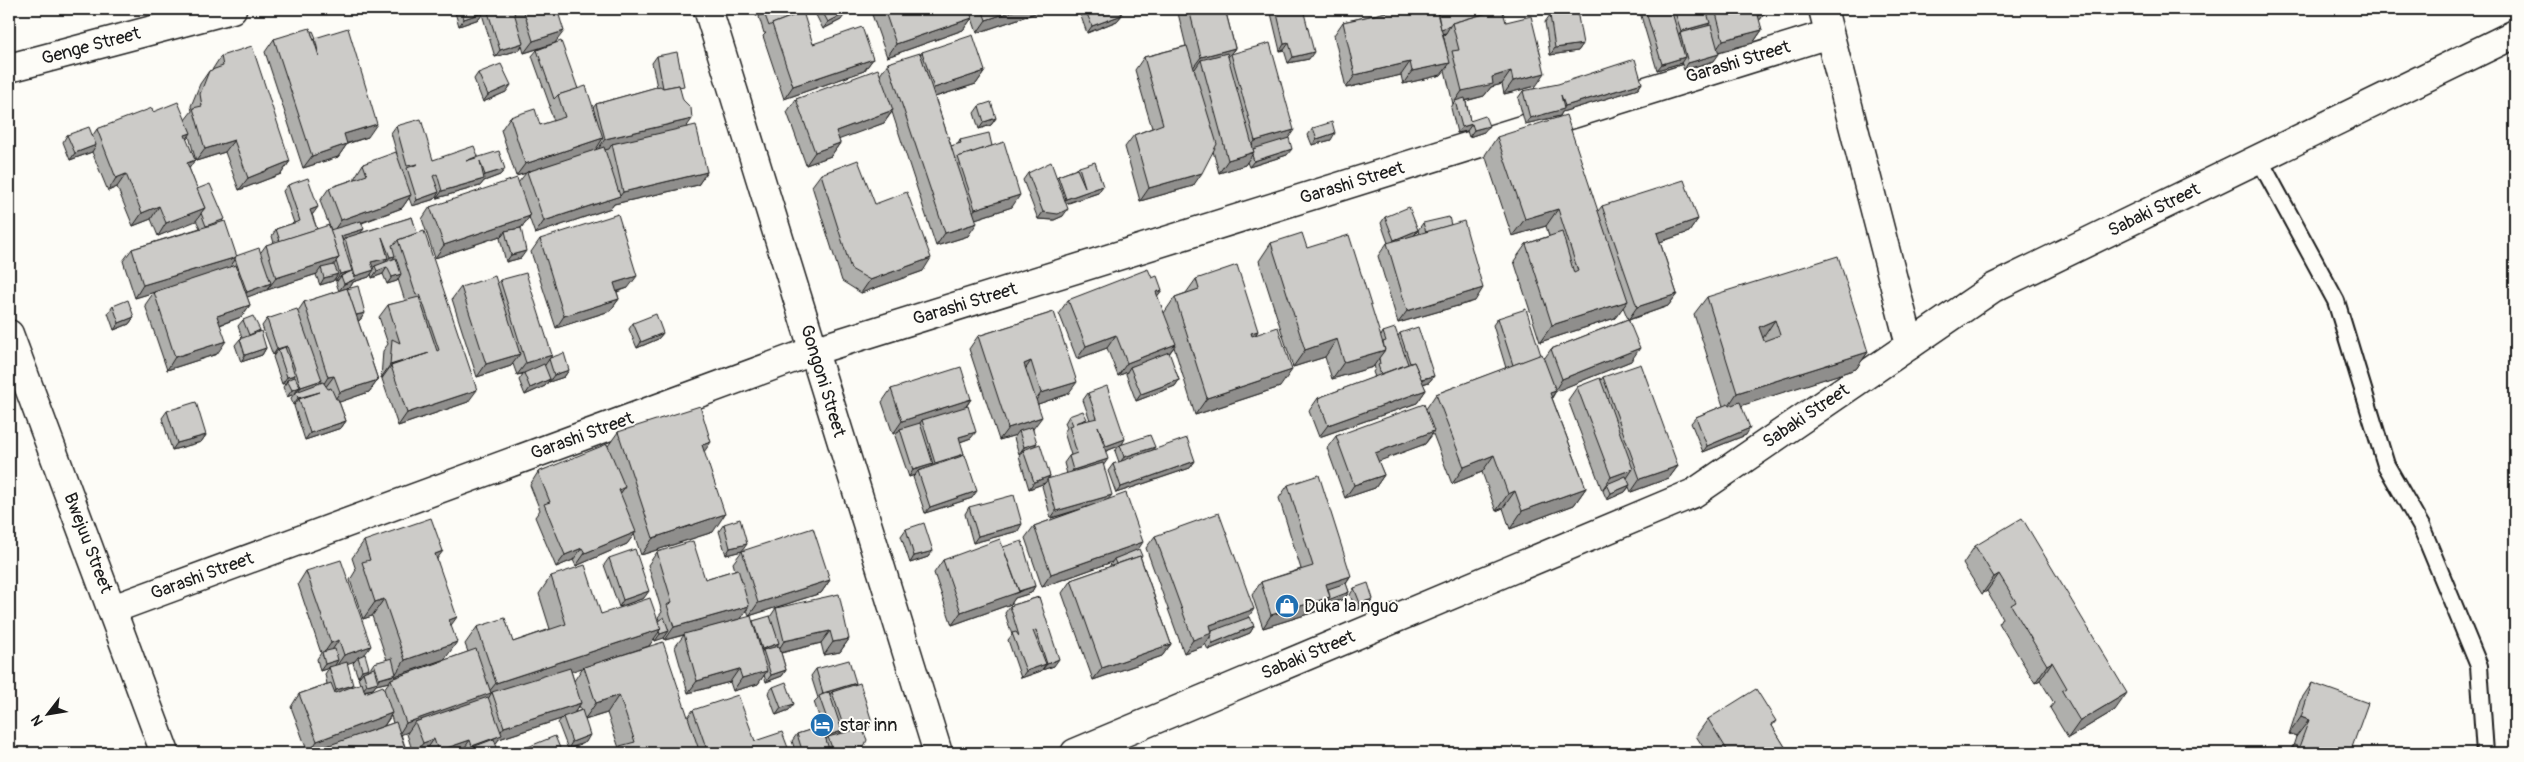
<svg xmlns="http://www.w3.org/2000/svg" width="2524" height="762" font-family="Pangolin,sans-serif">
<rect width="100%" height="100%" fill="#fdfcf7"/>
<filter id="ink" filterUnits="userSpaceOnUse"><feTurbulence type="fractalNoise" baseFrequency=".02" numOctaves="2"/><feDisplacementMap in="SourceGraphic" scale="10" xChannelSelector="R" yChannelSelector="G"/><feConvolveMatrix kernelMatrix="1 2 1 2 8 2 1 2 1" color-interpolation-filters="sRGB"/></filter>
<g filter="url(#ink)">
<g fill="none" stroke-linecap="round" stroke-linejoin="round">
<g stroke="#1c1c1c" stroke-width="20">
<polyline id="service" points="2259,159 2336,301 2386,465 2421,526 2479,666 2485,753"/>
</g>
<g stroke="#1c1c1c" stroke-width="31">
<g id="minor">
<polyline points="708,9 938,753"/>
<polyline points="1823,9 1910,345"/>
<polyline points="9,68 232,9"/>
<polyline points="9,334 165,753"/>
<polyline points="113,609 813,351 1829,34"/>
<polyline points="1075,753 1694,493 1993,288 2515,34"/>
</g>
</g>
<use href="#service" stroke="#fdfcf7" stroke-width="16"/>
<use href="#minor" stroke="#fdfcf7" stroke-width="28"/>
</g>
<g fill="#afafac" stroke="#1c1c1c" fill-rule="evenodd">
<polygon points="454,9 557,9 556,43 578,89 593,108 596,104 657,87 652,63 657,56 680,92 686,127 707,172 698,185 614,204 611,208 535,234 529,217 521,228 521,258 506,262 500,238 503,235 435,258 422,219 430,207 518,183 526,173 516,176 501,130 510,117 540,125 554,121 549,108 551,105 550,106 532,56 537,50 547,46 524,53 522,46 519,50 495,57 482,14 479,19 459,26"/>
<polygon points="754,9 793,9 795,15 813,44 873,59 864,71 784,99 763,36 766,33 764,33 759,17 761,14 756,16"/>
<polygon points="813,9 844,9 841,20 823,29"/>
<polygon points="870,9 912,9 912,10 915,9 1047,9 977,33 972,18 963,30 887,57"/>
<polygon points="1081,9 1119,9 1122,15 1117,21 1087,33 1079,11"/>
<polygon points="1177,9 1225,9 1235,48 1232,53 1288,138 1287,155 1249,167 1247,162 1245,165 1219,173 1213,151 1193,186 1140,201 1125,147 1134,135 1152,128 1135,70 1144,57 1186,46"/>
<polygon points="1270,9 1303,9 1309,59 1288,63 1284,50 1280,51"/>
<path d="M1391,9h106l9,13 30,64 -32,8 -2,-10 -11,3 -7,9 -18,5 4,20 14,11 -15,5 -2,-6 -10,2 -6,-25 2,-4 -8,-34 -4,5 -38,9 -2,-9 -55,13 -12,-53 9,-13 48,-11zM1446,33l-3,3 5,21 -5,-23z"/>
<polygon points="1639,9 1764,9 1765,13 1759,21 1762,30 1753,43 1718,52 1714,61 1684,70 1681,62 1681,63 1657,70"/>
<polygon points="1550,15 1583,44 1578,51 1550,55 1545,22"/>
<polygon points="311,32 316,38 368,137 347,144 338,157 303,168 265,52 274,39"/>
<polygon points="922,52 985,71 976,84 935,97 951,146 958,144 960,140 992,146 1012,207 975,219 968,236 936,246 892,112 884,123 838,139 840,143 831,156 806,165 787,112 796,99 880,75 888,63 920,55"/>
<polygon points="221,56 290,161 281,174 239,190 225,152 196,161 189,136 186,140 189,168 197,189 223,221 236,256 261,252 266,245 274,243 272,236 276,229 294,223 283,191 288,185 313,214 312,214 317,229 331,230 320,201 329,188 355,179 355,177 363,164 397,154 391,133 396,126 433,160 477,158 505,169 500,175 484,181 480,186 437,198 437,196 435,199 412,206 409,198 402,208 362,223 361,233 412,217 468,402 398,426 382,379 383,377 381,378 383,351 388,344 379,317 388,305 405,301 398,279 397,281 387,284 383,274 372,278 371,274 369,277 353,282 351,286 343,289 365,313 360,320 358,321 378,380 369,392 339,402 346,421 341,428 305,440 294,406 295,404 293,405 291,398 294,394 287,397 283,387 286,383 282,384 273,357 274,355 273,355 262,326 267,319 298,311 304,302 339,291 336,283 338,280 335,281 335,278 333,281 320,285 316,275 317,274 267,290 267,289 247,297 250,305 241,317 220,325 217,354 167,370 145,305 154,292 135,298 123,261 132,249 200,228 196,220 158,236 151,219 133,226 117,187 108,191 92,152 70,160 63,142 67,135 93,135 97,129 153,112 185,120 192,111 191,106 200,84 209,71 212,70"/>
<polygon points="478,73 506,92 483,102 474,79"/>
<polygon points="1642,83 1638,89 1562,112 1560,116 1525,124 1518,98 1523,91"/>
<polygon points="979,106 996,118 991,125 979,129 974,113"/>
<polygon points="1313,128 1331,140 1312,145 1308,135"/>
<polygon points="1497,137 1598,211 1602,206 1698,219 1689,232 1660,242 1677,294 1668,306 1629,320 1631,361 1556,391 1552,398 1586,488 1574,505 1510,529 1503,508 1496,511 1482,472 1452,484 1433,434 1425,444 1378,461 1384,475 1375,488 1345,498 1327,448 1336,436 1426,409 1436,394 1506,368 1493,325 1498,318 1541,355 1544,359 1551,349 1628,319 1623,307 1615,318 1540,342 1514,261 1526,244 1549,236 1546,226 1512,236 1485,155"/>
<polygon points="1079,167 1098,193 1066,204 1063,216 1054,220 1038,219 1023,180 1028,173 1057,177 1058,176 1077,169"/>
<polygon points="821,174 875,204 923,271 861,293 842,281 812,186"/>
<polygon points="1385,217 1418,230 1415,235 1419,234 1418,230 1423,223 1475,301 1398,323 1378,256 1387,243 1388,243 1381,223"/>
<polygon points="540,239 628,288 617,292 619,299 610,311 556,328 531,252"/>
<polygon points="1271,243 1307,248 1381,336 1383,332 1398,336 1400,333 1434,376 1429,382 1423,384 1426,390 1417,403 1319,437 1309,411 1318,398 1375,377 1373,372 1375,369 1374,365 1373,367 1332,379 1325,357 1293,367 1259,261"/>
<polygon points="1152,278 1162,290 1157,296 1164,313 1175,297 1186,293 1196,279 1258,331 1256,334 1280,387 1195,415 1174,347 1169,354 1179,380 1175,386 1136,401 1126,374 1127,372 1118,376 1107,348 1077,359 1059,313 1068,300"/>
<polygon points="500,280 552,355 550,358 569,370 564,377 549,382 549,381 545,386 525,395 519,380 523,374 517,375 513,364 511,366 477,377 452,299 461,287 498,283"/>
<polygon points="1707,297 1868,352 1856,369 1741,405 1746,435 1703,452 1691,423 1696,417 1723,406 1694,314"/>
<polygon points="113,306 134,317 129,324 114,330 108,313"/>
<polygon points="1054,312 1068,394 1038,404 1033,429 1033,430 1035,445 1050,476 1048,479 1067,474 1064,463 1069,456 1071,455 1064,432 1067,428 1065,423 1069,416 1085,421 1090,420 1083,400 1088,393 1122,444 1153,450 1195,461 1190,468 1116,493 1108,471 1113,464 1119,462 1115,451 1119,446 1106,451 1103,466 1108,500 1138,550 1171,644 1162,656 1093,680 1062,593 1071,580 1109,567 1112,562 1042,587 1025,538 1034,526 1082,509 1051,518 1042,486 1045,483 1029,489 1019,456 1021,453 1019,454 1014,438 1016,435 999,440 969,349 978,336"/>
<polygon points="243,320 260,330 258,333 266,348 262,355 241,362 235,345 240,339 242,338 238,326"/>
<polygon points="633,323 663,333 658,339 637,348 629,329"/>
<polygon points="1603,377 1678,466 1669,478 1631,492 1629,487 1625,492 1607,500 1603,491 1604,489 1602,490 1568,400 1577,387 1601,380"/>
<polygon points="891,389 971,399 966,407 971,438 960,442 964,454 963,456 972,498 925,513 913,477 915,475 909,477 895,436 898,432 893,434 882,402"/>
<polygon points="167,411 206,435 201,442 172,450 162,418"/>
<polygon points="618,432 704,452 713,532 641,555 634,534 627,544 576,566 573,560 556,567 535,517 540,510 530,485 538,472 608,446"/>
<polygon points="1288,485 1351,576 1346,584 1349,592 1344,599 1323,606 1321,610 1263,628 1252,595 1261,582 1301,569 1279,498"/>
<polygon points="969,507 1018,531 973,543 965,514"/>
<polygon points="724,524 742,551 726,555 719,531"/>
<polygon points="906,529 928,557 910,563 901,536"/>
<polygon points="1155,536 1248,617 1254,626 1250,633 1208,650 1205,643 1204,646 1184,653 1146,548"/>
<path d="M364,541l73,18 14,66 -6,34 -50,17 -1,2 74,-26 -3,-8 12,-17 36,15 37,-13 -11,-35 12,-18 50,38 57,7 1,-1 -1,-3 4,-5 -14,-47 9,-13 48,27 30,-9 -2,-7 9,-12 88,29 -9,13 -72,23 -2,-7 -6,10 12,2 17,-4 6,-9 73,31 -9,13 -16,3 -3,-12 -40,10 5,17 -4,6 -16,6 -2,-7 -6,9 -25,7 -3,-9 -42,11 -13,-46 9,-12 -19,5 -1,-3 -9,4 -1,-3 -5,8 39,71 5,-7 62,31 35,12h-175l4,-5 -12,-35 -22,7 1,22 -18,7 -10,-26 3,-4 -62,20 -4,5 4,9h-73l-1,-1 -4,1h-8l-6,-19 1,-2 -7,2 6,19h-92l2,-2 -9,2 -17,-46 8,-13 28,-10 -2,-10 4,-6 -9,3 -3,-12 4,-6 -23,-69 8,-13 58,83 3,16 3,-1 4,-6 13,-3 -15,-44 -9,3 -13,-39 6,-10 -4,-12zM355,661l-2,2 5,14 2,-1 -2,2 2,6 -8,3 -5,-24zM583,667l-9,14 -3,-10zM389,682l-5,7 -19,4v-2l8,-2 3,-4zM579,706l2,4 -7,3zM391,716l2,7 -34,12 25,-9z"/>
<polygon points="1975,546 2115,710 2068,738 2050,708 2054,703 2040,680 2035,683 1999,623 2002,618 1987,591 1982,594 1963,564"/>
<polygon points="1003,547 1035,586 1031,593 1015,598 1011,604 952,625 934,573 943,560"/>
<polygon points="609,558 644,598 619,607 604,565"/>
<polygon points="1354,588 1373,599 1368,606 1356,610 1350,595"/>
<polygon points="1039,597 1054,666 1042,670 1041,671 1021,678 1008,640 1012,635 1005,613 1010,606"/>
<polygon points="2515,598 2515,629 2510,628"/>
<polygon points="816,669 856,683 855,685 868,729 863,730 861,753 796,753 792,741 797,734 817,728 821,722 814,702 818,698 811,676"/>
<polygon points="2312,683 2350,753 2288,753 2293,746 2296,737 2289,734 2300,701"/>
<polygon points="773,687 789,710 776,715 768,693"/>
<polygon points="1708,719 1776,721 1772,726 1787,750 1793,753 1707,753 1696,736"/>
</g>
<g fill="#8f8e8c" stroke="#1c1c1c">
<polygon points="761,9 775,9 763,10 761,14 756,16"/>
<polygon points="1019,9 1047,9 977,33 986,20"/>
<polygon points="484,12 479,19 459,26 464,19"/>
<polygon points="846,13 841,20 823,29 828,22"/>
<polygon points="1765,13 1756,25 1758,15"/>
<polygon points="1122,15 1117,21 1087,33 1092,26"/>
<polygon points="972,18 963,30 887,57 896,44"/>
<polygon points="1710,23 1705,30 1680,33 1676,38 1681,31"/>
<polygon points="1450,26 1446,33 1436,35 1441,29"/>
<polygon points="1762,30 1753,43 1714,53 1723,40"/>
<polygon points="564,31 555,43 524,53 533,41"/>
<polygon points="523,43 519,50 495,57 500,50"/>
<polygon points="1289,43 1284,50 1280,51 1284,44"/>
<polygon points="1583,44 1578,51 1550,55 1555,48"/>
<polygon points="1235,48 1225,61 1201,60 1195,69 1192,69 1201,57"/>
<polygon points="1314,52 1309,59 1288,63 1293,57"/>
<polygon points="1719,54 1714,61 1684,70 1688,63"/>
<polygon points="1685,57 1681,63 1657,70 1662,64"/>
<polygon points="873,59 864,71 784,99 793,86"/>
<polygon points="1410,62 1401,75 1346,88 1355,75"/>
<polygon points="1450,63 1441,75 1403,84 1412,71"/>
<polygon points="985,71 976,84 925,100 934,88"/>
<polygon points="1511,71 1502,84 1491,87 1484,96 1456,103 1455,101 1453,104 1462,91 1492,77"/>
<polygon points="1545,73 1536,86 1504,94 1513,81"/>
<polygon points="1642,83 1638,89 1562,112 1560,116 1525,124 1530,118 1563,109 1565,106"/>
<polygon points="511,85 506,92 483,102 488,95"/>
<polygon points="893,110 884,123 827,144 836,131"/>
<polygon points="996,118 991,125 979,129 984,122"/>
<polygon points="692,119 683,132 612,144 609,149 596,152 605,139"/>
<polygon points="377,124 368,137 335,147 344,134"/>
<polygon points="1472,124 1467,131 1457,133 1462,127"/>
<polygon points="1489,126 1484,132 1469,137 1474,130"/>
<polygon points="1294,130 1285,143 1246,153 1255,141"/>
<polygon points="191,133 182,146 185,135"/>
<polygon points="1335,133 1331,140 1312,145 1317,139"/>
<polygon points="603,138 595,151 527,172 526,173 516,176 525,164"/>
<polygon points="234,140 225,152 196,161 205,149"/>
<polygon points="840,143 831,156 806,165 815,152"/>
<polygon points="347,144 338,157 303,168 312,156"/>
<polygon points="96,145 92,152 70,160 75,153"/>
<polygon points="1292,149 1287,155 1249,167 1254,161"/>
<polygon points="1254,152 1245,165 1219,173 1228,160"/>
<polygon points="195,160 186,173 187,163"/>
<polygon points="290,161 281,174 239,190 248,178"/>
<polygon points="505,169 500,175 484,181 480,186 437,198 442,191 481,180 485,175"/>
<polygon points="707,172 698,185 614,204 611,208 535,234 544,221 620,196 623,192"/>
<polygon points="1202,173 1193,186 1140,201 1149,188"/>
<polygon points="126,174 117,187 108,191 116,178"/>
<polygon points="1103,186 1098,193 1061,205 1066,199"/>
<polygon points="439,192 435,199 412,206 417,200"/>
<polygon points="411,195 402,208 332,233 341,220"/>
<polygon points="1020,195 1012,207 966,222 975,209"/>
<polygon points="159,206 151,219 133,226 142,213"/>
<polygon points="318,207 313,214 306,216 310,210"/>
<polygon points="205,208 196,221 158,236 166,223"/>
<polygon points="1068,209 1063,216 1054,220 1038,219 1043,212"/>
<polygon points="1558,209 1546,226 1512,236 1525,219"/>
<polygon points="530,216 521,228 505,231 503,235 435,258 444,245"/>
<polygon points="1698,219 1689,232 1648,246 1657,233"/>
<polygon points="977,223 968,236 936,246 945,233"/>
<polygon points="364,229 359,235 345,238 343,241 341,236"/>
<polygon points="1418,230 1413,237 1390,246 1394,240"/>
<polygon points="526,251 521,258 506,262 511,255"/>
<polygon points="395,256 390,263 385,264 390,257"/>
<polygon points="237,257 228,270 135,298 143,285"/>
<polygon points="339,258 330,270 321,268 317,274 267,290 276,278"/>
<polygon points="388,258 383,264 375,266 374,267 366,269 371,262"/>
<polygon points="931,258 923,271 861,293 870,280"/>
<polygon points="387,267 383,274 372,278 377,271"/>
<polygon points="374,270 369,277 353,282 351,286 339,291 344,284 352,281 355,276"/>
<polygon points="352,271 341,276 338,280 335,281 340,274"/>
<polygon points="338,274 333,281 320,285 324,278"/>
<polygon points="401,274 397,281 387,284 392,277"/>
<polygon points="637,276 628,288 605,295 614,283"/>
<polygon points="271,283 267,290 242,299 247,292"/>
<polygon points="1483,288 1475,301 1398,323 1407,311"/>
<polygon points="1162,290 1153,302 1156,292"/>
<polygon points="1677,294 1668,306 1628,320 1637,307"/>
<polygon points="619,299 610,311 556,328 564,316"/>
<polygon points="1628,301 1615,318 1540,342 1552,325"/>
<polygon points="250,305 241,317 208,329 217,316"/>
<polygon points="365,313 360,320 348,323 353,316"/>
<polygon points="134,317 129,324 114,330 119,323"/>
<polygon points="1775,320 1763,338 1747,344 1759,327"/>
<polygon points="1258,331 1246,348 1251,333"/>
<polygon points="663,333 658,339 637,348 641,342"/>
<polygon points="1116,335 1107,348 1077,359 1086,346"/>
<polygon points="1337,339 1325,357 1293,367 1305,350"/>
<polygon points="226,341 217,354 167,370 175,357"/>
<polygon points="1176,344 1167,356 1130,367 1127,372 1118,376 1127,363"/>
<polygon points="287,346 282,353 278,350 274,355 273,355 277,349"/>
<polygon points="266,348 262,355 241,362 245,355"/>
<polygon points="1640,348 1631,361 1554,392 1562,379"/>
<polygon points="1385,350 1373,367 1332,379 1344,362"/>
<polygon points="1868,352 1856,369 1725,411 1737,393"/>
<polygon points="429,353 391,366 383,377 381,378 390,365"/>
<polygon points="520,354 511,366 477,377 486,364"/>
<polygon points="552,355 543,368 517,375 526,363"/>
<polygon points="1031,361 1022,374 1024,364"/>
<polygon points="569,370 564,377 549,382 554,375"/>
<polygon points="1292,370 1280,387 1195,415 1207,398"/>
<polygon points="295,375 291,381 287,380 286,383 282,384 287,377"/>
<polygon points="334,376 325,388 320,390 328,377"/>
<polygon points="1434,376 1429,382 1411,387 1416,381"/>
<polygon points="550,379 545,386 525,395 530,388"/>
<polygon points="322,380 317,387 296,394 301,387"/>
<polygon points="378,380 369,392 331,405 340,392"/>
<polygon points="1179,380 1175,386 1136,401 1141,394"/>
<polygon points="1077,382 1068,394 1032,406 1041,393"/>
<polygon points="300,387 294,394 287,397 292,390"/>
<polygon points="477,390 468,402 398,426 407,413"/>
<polygon points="1426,390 1417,403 1319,437 1328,425"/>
<polygon points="1556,391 1544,409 1550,393"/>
<polygon points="320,392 299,399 295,404 293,405 298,398"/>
<polygon points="971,399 962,412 922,420 918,426 900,429 898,432 893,434 902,421"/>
<polygon points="1042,417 1033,429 1020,434 1019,431 1016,435 999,440 1008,428"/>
<polygon points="346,421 341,428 305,440 310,433"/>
<polygon points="1750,428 1746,435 1703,452 1707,446"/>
<polygon points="1434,431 1425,444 1366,466 1375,453"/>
<polygon points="976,432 971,438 954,444 959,437"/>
<polygon points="206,435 201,442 172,450 177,443"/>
<polygon points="1125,439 1121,446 1120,445 1119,446 1101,453 1106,446"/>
<polygon points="711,442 699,459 702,445"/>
<polygon points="1037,443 1032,450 1023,450 1021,453 1019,454 1024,447"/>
<polygon points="1155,447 1150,454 1119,464 1124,457"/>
<polygon points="964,454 959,461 931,470 935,463"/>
<polygon points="1494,455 1482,472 1452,484 1464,467"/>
<polygon points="1108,459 1103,466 1068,476 1073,470"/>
<polygon points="1195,461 1190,468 1116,493 1121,487"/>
<polygon points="933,464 928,471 918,471 915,475 909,477 913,470"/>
<polygon points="1678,466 1669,478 1631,492 1640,479"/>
<polygon points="1633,469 1625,481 1607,484 1604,489 1602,490 1611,477"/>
<polygon points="1384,475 1375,488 1345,498 1354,485"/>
<polygon points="1050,476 1045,483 1029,489 1034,482"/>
<polygon points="1630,485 1625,492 1607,500 1611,493"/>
<polygon points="625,487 616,500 619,490"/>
<polygon points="1586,488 1574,505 1510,529 1522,511"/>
<polygon points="977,491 972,498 925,513 930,507"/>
<polygon points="1515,491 1503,508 1496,511 1508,494"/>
<polygon points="1112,495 1107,501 1051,518 1056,511"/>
<polygon points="725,514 713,532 641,555 653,538"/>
<polygon points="1022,524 1018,531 973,543 978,536"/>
<polygon points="636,532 627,544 576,566 585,553"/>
<polygon points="1143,542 1135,554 1114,559 1112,562 1042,587 1051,574"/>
<polygon points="747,544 742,551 726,555 730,548"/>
<polygon points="582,548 573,560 556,567 565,555"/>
<polygon points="443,551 430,568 435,554"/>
<polygon points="933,551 928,557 910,563 914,556"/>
<polygon points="1999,574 1987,591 1982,594 1994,577"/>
<polygon points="1351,576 1342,589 1324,594 1326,584"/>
<polygon points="830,580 821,593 749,616 758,603"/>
<polygon points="1035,586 1031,593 1015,598 1011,604 952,625 961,612"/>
<polygon points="649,591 644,598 619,607 623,600"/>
<polygon points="1349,592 1344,599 1323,606 1321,610 1263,628 1271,615 1330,597"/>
<polygon points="384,599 372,616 363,619 375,602"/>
<polygon points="1373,599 1368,606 1356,610 1360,603"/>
<polygon points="749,606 740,619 665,640 674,627"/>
<polygon points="1254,609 1245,622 1212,634 1204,646 1184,653 1193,640 1210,625"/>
<polygon points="457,617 444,635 449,620"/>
<polygon points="2515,621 2515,629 2510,628"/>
<polygon points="1254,626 1250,633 1208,650 1213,643"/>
<polygon points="661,629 649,646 494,697 492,692 488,699 415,722 408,732 398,736 406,723 488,693 496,683"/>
<polygon points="669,631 664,638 655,641 660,634"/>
<polygon points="830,631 821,643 776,654 784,641"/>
<polygon points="849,639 840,652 824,655 833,642"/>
<polygon points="339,640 330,653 322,656 331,643"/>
<polygon points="457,642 445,659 395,676 392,681 391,679 389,682 376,685 373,689 362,691 367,685 377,682 379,679 395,675 405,660"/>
<polygon points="779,643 774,650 763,650 760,654 757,655 762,649"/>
<polygon points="1171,644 1162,656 1093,680 1102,668"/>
<polygon points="371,646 362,658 358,657 355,661 335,668 344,655"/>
<polygon points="1059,659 1054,666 1042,670 1047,664"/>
<polygon points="338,660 334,667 329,667 329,668 320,671 325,664"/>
<polygon points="2052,662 2040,680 2035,683 2047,665"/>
<polygon points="1046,664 1041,671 1021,678 1026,671"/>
<polygon points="369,668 364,675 363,672 360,676 358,677 362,670"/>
<polygon points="739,669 730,682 688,693 697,681"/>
<polygon points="786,670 782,676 766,682 771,675"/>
<polygon points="767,671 758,684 733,691 742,678"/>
<polygon points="856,683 851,690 832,692 829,696 820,697 823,693"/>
<polygon points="353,685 349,692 331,697 336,690"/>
<polygon points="2127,693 2115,710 2068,738 2080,721"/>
<polygon points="619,695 607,713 584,720 596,703"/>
<polygon points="581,703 572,716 563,717 561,719 499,739 493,748 467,753 472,746 497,737 504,727"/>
<polygon points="794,704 789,710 776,715 781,708"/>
<polygon points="392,713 384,726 318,750 318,749 317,751 309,753 317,741"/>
<polygon points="2301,717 2309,720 2296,737 2289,734"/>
<polygon points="872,722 868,729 840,738 845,731"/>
<polygon points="842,731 837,738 828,737 824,742 822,743 826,736"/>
<polygon points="590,735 586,742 568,749 572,742"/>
<polygon points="434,739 425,752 421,753 416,753 423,743"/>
<polygon points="470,740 461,753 437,753 438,751"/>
</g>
<g fill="#cccbc8" stroke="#1c1c1c" fill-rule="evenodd">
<polygon points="461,9 483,9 484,12 464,19"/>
<polygon points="487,9 513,9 523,43 500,50"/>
<polygon points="523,9 557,9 564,31 533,41"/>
<polygon points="767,9 793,9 795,15 772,24 769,26 763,10"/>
<polygon points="821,9 844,9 846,13 828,22"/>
<polygon points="884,9 912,9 912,10 915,9 969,9 972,18 896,44"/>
<polygon points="982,9 1019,9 986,20"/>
<polygon points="1085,9 1119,9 1122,15 1092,26"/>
<polygon points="1189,9 1225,9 1235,48 1201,57"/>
<polygon points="1276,9 1303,9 1314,52 1293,57 1289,43 1284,44"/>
<polygon points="1401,9 1436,9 1450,63 1412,71 1410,62 1355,75 1343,22"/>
<polygon points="1437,9 1497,9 1498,10 1452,23 1450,26 1441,29"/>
<polygon points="1502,9 1506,22 1531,16 1545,73 1513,81 1511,71 1492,77 1493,84 1462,91 1452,51 1459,50 1452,23"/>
<polygon points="1645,9 1671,9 1685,57 1662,64"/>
<polygon points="1674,9 1706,9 1710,23 1681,31"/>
<polygon points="1715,9 1764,9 1765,13 1758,15 1762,30 1723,40"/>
<polygon points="1577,11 1583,44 1555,48 1550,15"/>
<polygon points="803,12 813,44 862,27 873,59 793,86 772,24"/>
<polygon points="1711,25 1719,54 1688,63 1680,33"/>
<polygon points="310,28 319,56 315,38 348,28 377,124 344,134 347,144 312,156 274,39"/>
<polygon points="313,31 316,38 314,40 311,32"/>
<polygon points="973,35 985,71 934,88 922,52"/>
<polygon points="561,41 578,89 558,95 554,99 537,50"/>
<polygon points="1270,43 1294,130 1255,141 1231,54"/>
<polygon points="252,46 290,161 248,178 234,140 205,149 193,108 202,106 200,94 209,71 223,66 221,56"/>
<polygon points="1187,46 1217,144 1202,173 1149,188 1134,135 1163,124 1144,57"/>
<polygon points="677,52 684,86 679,87 679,85 663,88 657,56"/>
<polygon points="920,53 977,223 945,233 888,63"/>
<polygon points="1227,53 1254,152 1228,160 1201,60"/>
<polygon points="1635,59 1642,83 1565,106 1561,95 1564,109 1530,118 1523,91 1558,84"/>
<polygon points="501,64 511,85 488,95 478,73"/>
<polygon points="878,69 893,110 836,131 840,143 815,152 796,99"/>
<polygon points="679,85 683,100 691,108 692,119 605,139 596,104 660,86 663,88"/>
<polygon points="586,86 603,138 525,164 510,117 535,109 540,125 565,117 558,95"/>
<polygon points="1465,98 1470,121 1485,116 1489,126 1474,130 1472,124 1462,127 1455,101"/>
<polygon points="178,102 191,133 185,135 195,160 187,163 205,208 166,223 159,206 142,213 126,174 116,178 97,129 152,108 153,112"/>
<polygon points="991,102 996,118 984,122 979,106"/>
<polygon points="1566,115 1628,301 1552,325 1526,244 1562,232 1574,273 1578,271 1558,209 1525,219 1497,137"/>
<polygon points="421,119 433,160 474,146 478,156 466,161 499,151 505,169 485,175 480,161 484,179 442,191 437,174 433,176 439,192 417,200 407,168 418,164 407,166 396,126"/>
<polygon points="1332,122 1335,133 1317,139 1313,128"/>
<polygon points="696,125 707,172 623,192 612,144"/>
<polygon points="89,127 96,145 75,153 67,135"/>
<polygon points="989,133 992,146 958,157 955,159 951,146 961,143 960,140"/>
<polygon points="1289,138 1292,149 1254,161 1252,155 1254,152 1253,149"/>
<polygon points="1004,142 1020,195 975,209 958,157"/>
<polygon points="604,147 620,196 544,221 527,172"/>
<polygon points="396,152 411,195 341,220 329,188 367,175 363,164"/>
<polygon points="858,160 875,204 907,192 931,258 870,280 851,269 821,174"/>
<polygon points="1051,162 1068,209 1058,214 1043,212 1028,173"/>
<polygon points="1095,162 1103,186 1066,199 1058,176 1077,169 1085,187 1079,167"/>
<polygon points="308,178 318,207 310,210 317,229 280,241 276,229 300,221 288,185"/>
<polygon points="517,178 530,216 444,245 430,207"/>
<polygon points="1684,180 1698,219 1657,233 1677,294 1637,307 1602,206"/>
<polygon points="210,184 225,219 206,226 201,213 205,208 197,189"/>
<polygon points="1409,207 1418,230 1394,240 1385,217"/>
<polygon points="618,214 637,276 614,283 619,299 564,316 540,239"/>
<polygon points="412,217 417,233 398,240 395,244 392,245 395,256 390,257 382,237 388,258 371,262 374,270 355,276 345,238"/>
<polygon points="1449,217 1451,225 1426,232 1423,223"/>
<polygon points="225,221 237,257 143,285 132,249"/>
<polygon points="361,221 364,229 341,236 352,271 340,274 336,261 339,258 330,230"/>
<polygon points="1464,221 1483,288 1407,311 1387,243"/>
<polygon points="329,225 339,258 276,278 266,245"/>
<polygon points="521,228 526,251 511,255 505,231"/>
<polygon points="424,231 477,390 407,413 391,366 429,353 390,365 392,339 400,343 388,305 419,297 437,351 439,350 420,294 416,295 398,240"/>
<polygon points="1302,233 1307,248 1349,235 1385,350 1344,362 1337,339 1305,350 1271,243"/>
<polygon points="259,248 271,283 247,292 235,259 236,256"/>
<path d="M1838,256l30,96 -131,41 -30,-96zM1775,320l5,15 -16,6 -5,-14z"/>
<polygon points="396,258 401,274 392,277 387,267 377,271 375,266"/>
<polygon points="236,265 250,305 217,316 226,341 175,357 154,292"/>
<polygon points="334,265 338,274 324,278 321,268"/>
<polygon points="1237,265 1258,331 1251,333 1252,336 1278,327 1292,370 1207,398 1175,297 1199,289 1196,279"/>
<polygon points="1148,269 1152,278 1157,276 1162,290 1156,292 1176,344 1127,363 1116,335 1086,346 1068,300"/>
<polygon points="352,271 355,279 344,284 341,276"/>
<polygon points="526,273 552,355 526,363 500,280"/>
<polygon points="495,276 520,354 486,364 461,287"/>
<polygon points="358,286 365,313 356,315 347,289"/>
<polygon points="347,288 378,380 340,392 334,376 328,377 304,302"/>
<polygon points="128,300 134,317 119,323 113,306"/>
<polygon points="297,309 322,380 301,387 287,346 277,349 267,319"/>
<polygon points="1526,309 1541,355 1513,365 1498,318"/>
<polygon points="1054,312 1077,382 1041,393 1031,361 1024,364 1042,417 1008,428 978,336"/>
<polygon points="656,314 663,333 641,342 633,323"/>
<polygon points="253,316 260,330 249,335 243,320"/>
<polygon points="1628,319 1640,348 1562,379 1551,349"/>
<polygon points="1418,327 1434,376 1421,379 1414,362 1410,363 1400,333"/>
<polygon points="1395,328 1408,364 1381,374 1378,365 1380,364 1379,358 1385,350 1383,342 1386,341 1383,332"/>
<polygon points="261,331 266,348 245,355 240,339"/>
<polygon points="285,347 295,375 287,377 278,350"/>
<polygon points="1169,352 1179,380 1141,394 1130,367"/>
<polygon points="564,353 569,370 554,375 549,359 550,358"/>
<polygon points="1542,354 1556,391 1550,393 1586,488 1522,511 1515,491 1508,494 1494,455 1464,467 1436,394"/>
<polygon points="1414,362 1426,390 1328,425 1318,398"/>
<polygon points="544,364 550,379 530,388 524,373"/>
<polygon points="1641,364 1678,466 1640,479 1603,377"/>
<polygon points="961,367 971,399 902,421 891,389"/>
<polygon points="295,377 300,387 292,390 287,380"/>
<polygon points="1600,378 1633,469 1611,477 1577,387"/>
<polygon points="323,382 328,389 331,388 336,399 338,399 346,421 310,433 299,399 320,392 298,398 296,392"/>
<polygon points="1107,386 1125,439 1106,446 1098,426 1108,459 1073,470 1069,456 1077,453 1069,426 1073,425 1069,416 1083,411 1087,419 1076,423 1097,418 1088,393"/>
<polygon points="196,402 206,435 177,443 167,411"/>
<polygon points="1740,402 1750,428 1707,446 1696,417 1728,404 1729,406"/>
<polygon points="1424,404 1434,431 1375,453 1384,475 1354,485 1336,436"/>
<polygon points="700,406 711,442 702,445 725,514 653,538 618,432"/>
<polygon points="968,406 976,432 959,437 964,454 935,463 922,420"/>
<polygon points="920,423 933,464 913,470 900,429"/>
<polygon points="1032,427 1037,443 1024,447 1019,431"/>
<polygon points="1150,435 1155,447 1124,457 1120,445"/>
<polygon points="1187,438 1195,461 1121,487 1113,464"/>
<polygon points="607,444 625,487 619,490 636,532 585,553 582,548 565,555 544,504 550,502 538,472"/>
<polygon points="1040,444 1050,476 1034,482 1023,450"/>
<polygon points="965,455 977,491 930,507 918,471"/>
<polygon points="1103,463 1112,495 1056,511 1047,479"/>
<polygon points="1319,475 1351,576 1326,584 1330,597 1271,615 1261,582 1313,566 1288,485"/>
<polygon points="1626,476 1630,485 1611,493 1607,484"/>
<polygon points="1126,493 1143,542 1051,574 1034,526"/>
<polygon points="1014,495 1022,524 978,536 969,507"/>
<polygon points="1219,513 1254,609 1210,625 1212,633 1193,640 1155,536"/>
<polygon points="431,518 443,551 435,554 457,617 449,620 457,642 405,660 384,599 375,602 362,562 370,560 364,541"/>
<polygon points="2022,518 2127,693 2080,721 2062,691 2067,688 2052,662 2047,665 2011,605 2016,602 1999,574 1994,577 1975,546"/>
<polygon points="740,519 747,544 730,548 724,524"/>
<polygon points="924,523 933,551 914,556 906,529"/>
<polygon points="813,528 830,580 758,603 742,551"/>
<polygon points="1000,539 1019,592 961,612 943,560"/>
<polygon points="693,541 705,579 738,569 749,606 674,627 667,605 672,602 657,552"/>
<polygon points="1022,541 1035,586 1019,591 1003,547"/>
<polygon points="635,549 649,591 623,600 609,558"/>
<polygon points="1139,549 1142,556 1140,557 1140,556 1116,564 1114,559"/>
<polygon points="1140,556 1171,644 1102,668 1071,580"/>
<polygon points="341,560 371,646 344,655 339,640 331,643 306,571"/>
<polygon points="585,565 601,614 650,598 661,629 496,683 477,627 505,618 513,642 566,624 551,576"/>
<polygon points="1346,583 1349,592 1328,600 1330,597 1328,589"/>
<polygon points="1368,583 1373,599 1360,603 1354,588"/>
<polygon points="839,594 849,639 833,642 830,631 784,641 776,608"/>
<polygon points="1039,597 1059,659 1047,664 1036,630 1033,631 1046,664 1026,671 1012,633 1016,632 1019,636 1010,606"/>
<polygon points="751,616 767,671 742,678 739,669 697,681 684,634"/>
<polygon points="770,616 779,643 762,649 753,621"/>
<polygon points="664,617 669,631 660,634 659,631 661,629 658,621"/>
<polygon points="1250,617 1254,626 1213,643 1210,637 1212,633 1212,631"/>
<polygon points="663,642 700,753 623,753 620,746 635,742 619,695 596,703 584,667"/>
<polygon points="779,646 786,670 771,675 763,650"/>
<polygon points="335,649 338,660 325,664 322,652"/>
<polygon points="476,649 491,693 406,723 391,679"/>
<polygon points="365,654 369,668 362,670 358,657"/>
<polygon points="392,658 396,674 379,679 374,663"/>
<polygon points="849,660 856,683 823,693 816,669"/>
<polygon points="347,662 353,685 336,690 329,667"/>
<polygon points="374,668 378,682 367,685 363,672"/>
<polygon points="570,668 581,703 504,727 492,692"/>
<polygon points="786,682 794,704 781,708 773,687"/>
<polygon points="331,683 335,693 362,683 365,693 383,686 392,713 317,741 299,694"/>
<polygon points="860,683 872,722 845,731 832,692"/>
<polygon points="2312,683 2368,703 2350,753 2291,753 2294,745 2299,747 2309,720 2301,717"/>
<polygon points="1756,689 1776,721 1771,724 1787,750 1789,748 1793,753 1729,753 1708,719"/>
<polygon points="829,692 842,731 826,736 822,721 827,719 819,696"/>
<polygon points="738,695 755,741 782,732 790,753 708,753 693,710"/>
<polygon points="488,697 502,735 472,746 470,740 438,751 434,739 423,743 415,722"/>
<polygon points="582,710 590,735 572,742 563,717"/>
<polygon points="396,722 407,753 319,753 318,749"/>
<polygon points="822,726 830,753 803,753 797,734"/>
<polygon points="862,728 867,740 861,753 834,753 828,737"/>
<polygon points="555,736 562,753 513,753"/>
<polygon points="494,739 499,753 457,753"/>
<polygon points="980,750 982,753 975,753"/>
</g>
</g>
<defs>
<g id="shop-disc" transform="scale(1.25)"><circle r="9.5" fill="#1f6fb2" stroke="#fdfcf7"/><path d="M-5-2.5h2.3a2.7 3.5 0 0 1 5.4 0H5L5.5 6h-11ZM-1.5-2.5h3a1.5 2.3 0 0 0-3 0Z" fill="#fff"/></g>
<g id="hotel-disc" transform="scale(1.25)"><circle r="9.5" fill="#1f6fb2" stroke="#fdfcf7"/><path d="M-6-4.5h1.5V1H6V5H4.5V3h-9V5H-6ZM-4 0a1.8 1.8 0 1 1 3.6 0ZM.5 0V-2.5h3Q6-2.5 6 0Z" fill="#fff"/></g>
</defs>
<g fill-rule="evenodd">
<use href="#shop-disc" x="1287" y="606"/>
<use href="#hotel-disc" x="822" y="725"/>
</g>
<g text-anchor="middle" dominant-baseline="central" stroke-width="4" stroke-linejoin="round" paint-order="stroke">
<g font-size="18" fill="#1c1c1c" stroke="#fdfcf7">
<text transform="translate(91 46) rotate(-15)">Genge Street</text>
<text transform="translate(1738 62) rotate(-17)">Garashi Street</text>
<text transform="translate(1352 183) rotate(-17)">Garashi Street</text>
<text transform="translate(2154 210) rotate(-26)">Sabaki Street</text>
<text transform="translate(965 304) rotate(-17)">Garashi Street</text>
<text transform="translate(823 381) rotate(73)">Gongoni Street</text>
<text transform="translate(1806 416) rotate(-34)">Sabaki Street</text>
<text transform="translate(582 436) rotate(-20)">Garashi Street</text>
<text transform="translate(88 543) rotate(69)">Bwejuu Street</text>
<text transform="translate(202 576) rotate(-20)">Garashi Street</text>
<text transform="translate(1308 655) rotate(-23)">Sabaki Street</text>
</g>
<g font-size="18" fill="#1c1c1c" stroke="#fdfcf7" text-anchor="start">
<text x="1304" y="606">Duka la nguo</text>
<text x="840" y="725">star inn</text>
</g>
</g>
<rect width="2524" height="762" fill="none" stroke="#fdfcf7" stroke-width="30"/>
<rect x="15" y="15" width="2494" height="732" fill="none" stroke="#1c1c1c" stroke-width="2" filter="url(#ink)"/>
<g transform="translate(48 714) rotate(239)" stroke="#fdfcf7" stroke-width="4" paint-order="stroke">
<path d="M0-4L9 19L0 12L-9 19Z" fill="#1c1c1c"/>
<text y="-8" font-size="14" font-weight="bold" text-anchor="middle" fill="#1c1c1c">N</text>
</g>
</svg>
